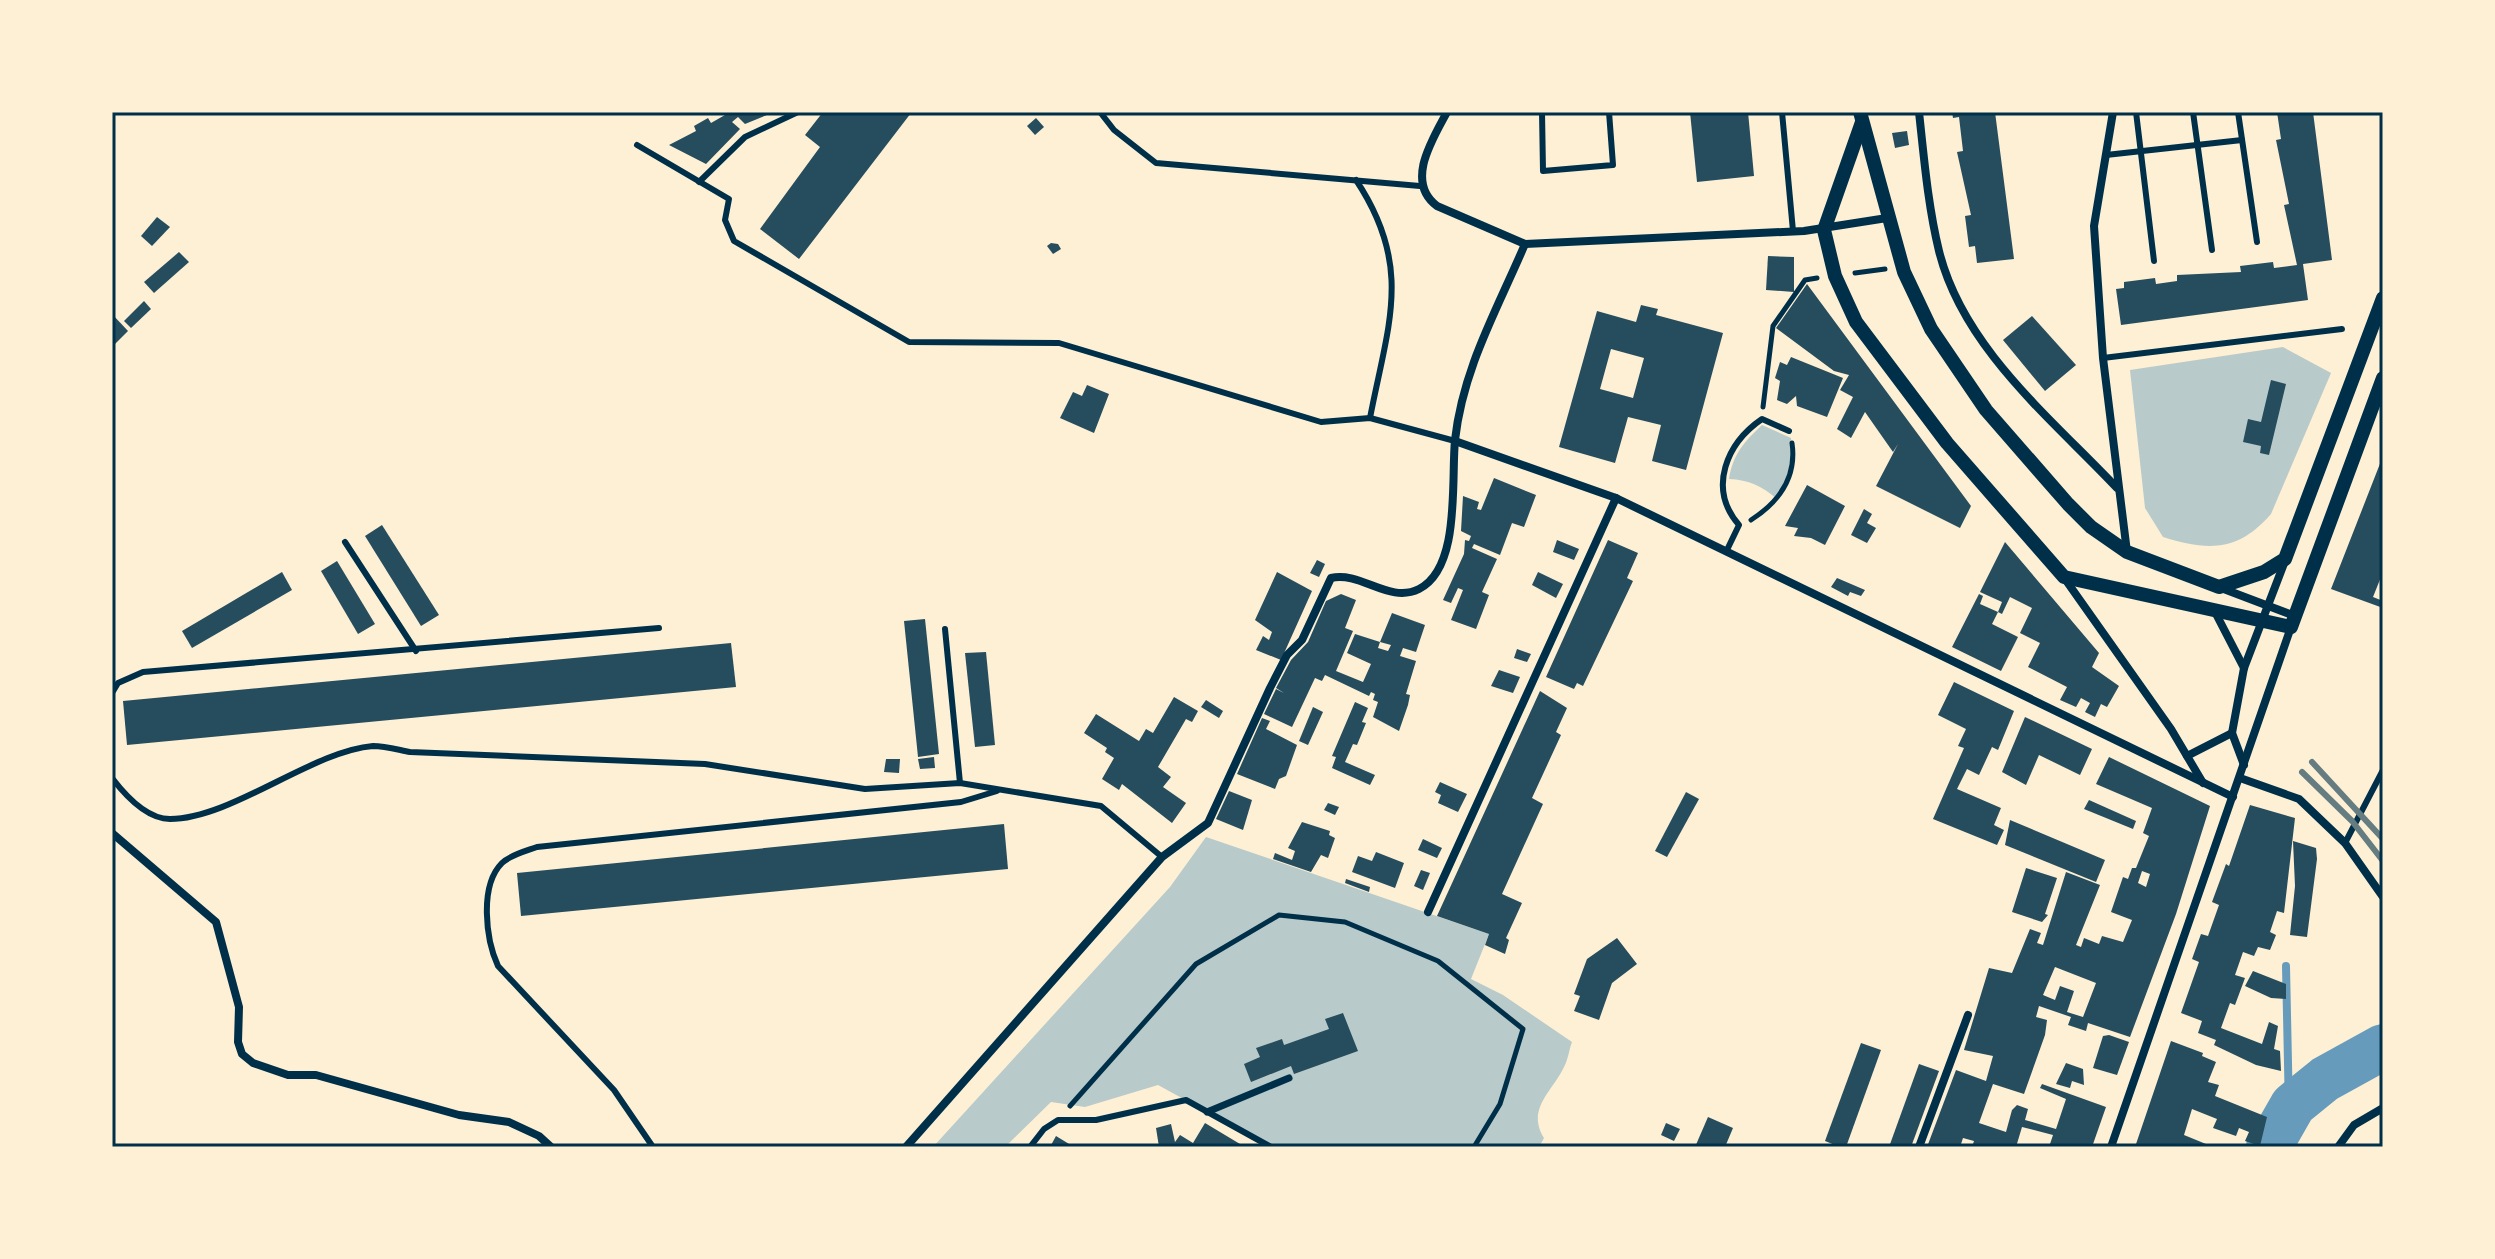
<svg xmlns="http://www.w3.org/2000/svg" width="2495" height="1259" font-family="'Alegreya Sans',sans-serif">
<rect width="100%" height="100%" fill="#fdf0d5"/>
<g fill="#b9caca">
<path d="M2283,347l48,26 -60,141c-33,38 -63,37 -108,23l-18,-29 -15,-138z"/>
<path d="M1762,425l29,13 2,29 -16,32c-15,-13 -28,-19 -48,-20 4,-25 15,-37 33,-54z"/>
<path d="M1206,837l283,97 -18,45 32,16 69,47c-3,8 -4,18 -8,25 -12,25 -38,42 -20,71l-5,9h-268l-113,-62 -73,22 -34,-5 -46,45h-72l237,-260z"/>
</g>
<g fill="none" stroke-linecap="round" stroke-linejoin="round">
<polyline stroke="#669bbc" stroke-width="8" points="2286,966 2289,1112"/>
<polyline stroke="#669bbc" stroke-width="46" points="2269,1147 2293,1105 2325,1079 2383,1047"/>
</g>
<g fill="#264d5e" fill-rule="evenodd">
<polygon points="724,112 774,112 745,124 738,117 732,122 740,129 706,164 669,145 696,131 694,126 708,118 711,123 725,115"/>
<polygon points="823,112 911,113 799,259 760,229 820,147 805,135"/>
<polygon points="1690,112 1748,112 1754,176 1697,182"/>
<polygon points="1952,112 1995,112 2014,259 1977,263 1975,246 1969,247 1965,216 1971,215 1957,152 1963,151 1959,117 1953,118"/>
<polygon points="2277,112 2313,112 2332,260 2303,264 2308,300 2121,325 2116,289 2124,288 2124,282 2155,278 2156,284 2177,281 2177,275 2241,272 2240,266 2273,262 2274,268 2297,265 2284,205 2289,204 2276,140 2281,139"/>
<polygon points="1036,118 1044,127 1035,135 1027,126"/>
<polygon points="1907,131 1909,145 1895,148 1892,133"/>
<polygon points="157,217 170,227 152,246 141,236"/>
<polygon points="1051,243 1058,244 1061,249 1053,254 1047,246"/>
<polygon points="179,252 189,262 154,293 144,282"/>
<polygon points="1768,256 1794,257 1794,292 1766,290"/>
<polygon points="1807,284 1971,506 1960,528 1876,486 1898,444 1893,452 1865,412 1851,438 1837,429 1853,397 1840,390 1849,375 1834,371 1776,328"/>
<polygon points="144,301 151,309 131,328 124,321"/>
<path d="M1641,305l17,4 -2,6 67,18 -37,137 -34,-9 9,-36 -33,-8 -13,46 -56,-16 38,-136 39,11zM1611,349l33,9 -11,40 -33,-9z"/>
<polygon points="112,314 128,331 112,347"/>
<polygon points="2032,316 2076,365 2045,391 2003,340"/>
<polygon points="1791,357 1843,378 1827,417 1797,406 1796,396 1787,404 1777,400 1780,381 1775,378 1780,362 1787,365"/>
<polygon points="2271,380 2286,384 2269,455 2260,453 2261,446 2243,442 2248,419 2261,422"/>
<polygon points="1087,385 1109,394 1094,433 1060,418 1073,392 1082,396"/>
<polygon points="2383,456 2383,572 2373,597 2383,601 2383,608 2331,589"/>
<polygon points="1494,478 1536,495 1524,527 1512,523 1500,555 1474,544 1472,548 1497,559 1482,592 1489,595 1476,629 1451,620 1463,590 1458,588 1451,603 1443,600 1464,554 1465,540 1469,541 1471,536 1461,531 1463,496 1479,502 1477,509 1481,510"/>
<polygon points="1807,485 1845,506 1825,545 1811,538 1794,536 1798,528 1785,526"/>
<polygon points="1864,509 1872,514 1867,523 1876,528 1867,543 1851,535"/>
<polygon points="382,525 439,615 421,626 365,536"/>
<polygon points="1557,540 1579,549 1574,560 1553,552"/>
<polygon points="1608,540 1638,553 1627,578 1633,581 1583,686 1577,683 1574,689 1546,677"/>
<polygon points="2005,542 2099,653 2092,667 2119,686 2107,707 2101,704 2095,717 2085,712 2090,703 2081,698 2076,707 2060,700 2067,687 2028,667 2040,643 2020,633 2032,608 2010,597 2002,614 1998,612 2002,602 1980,592"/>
<polygon points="1317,560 1325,564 1319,577 1310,573"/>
<polygon points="337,561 375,624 358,634 321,571"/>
<polygon points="282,572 292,590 192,648 182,631"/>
<polygon points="1277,572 1312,591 1281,660 1256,650 1263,636 1269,640 1272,632 1255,620"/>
<polygon points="1538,572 1563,584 1556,598 1532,585"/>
<polygon points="1837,578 1865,590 1861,596 1850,592 1848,596 1831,587"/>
<polygon points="1341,594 1356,600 1345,628 1353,631 1336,671 1363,682 1371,664 1347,653 1355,634 1380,642 1378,648 1388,651 1391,645 1380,642 1392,613 1425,625 1416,652 1403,648 1400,656 1416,661 1406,694 1410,695 1408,705 1399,731 1373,717 1378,702 1373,700 1375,694 1371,692 1369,696 1325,675 1322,681 1315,678 1292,727 1264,714 1276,689 1284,693 1276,688 1291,660 1308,642 1326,601"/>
<polygon points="1979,594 1983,596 1980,604 1998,612 1992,624 2018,637 2001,671 1952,647"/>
<polygon points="925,619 939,754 918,757 904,621"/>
<polygon points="731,643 736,687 127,745 123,701"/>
<polygon points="1517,649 1531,654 1527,662 1514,658"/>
<polygon points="986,652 995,745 975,747 965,653"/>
<polygon points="1499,670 1520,677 1513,693 1491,686"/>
<polygon points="1954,682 2014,711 1998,750 1992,747 1979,775 1967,769 1957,789 2001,808 1994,825 2004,830 1997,845 1933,819 1964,748 1958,746 1966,729 1938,715"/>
<polygon points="1540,691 1567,708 1556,732 1561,735 1532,798 1543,804 1502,894 1522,903 1506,938 1509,940 1505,954 1485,945 1489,934 1437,916"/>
<polygon points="1174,697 1198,711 1192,722 1186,719 1158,767 1171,777 1163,787 1186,803 1172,823 1122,784 1119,790 1102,779 1114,758 1105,752 1107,748 1084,733 1096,714 1139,741 1146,729 1153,733"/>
<polygon points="1206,700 1223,711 1219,718 1201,707"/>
<polygon points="1355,702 1368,708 1362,722 1366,723 1357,745 1353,744 1345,762 1375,775 1370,785 1332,768 1336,757 1332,756"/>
<polygon points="1313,707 1323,712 1308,745 1299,741"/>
<polygon points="2025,717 2092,749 2080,775 2039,755 2026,785 2002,772"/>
<polygon points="1262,718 1270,721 1266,729 1297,745 1286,776 1279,779 1275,789 1237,774"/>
<polygon points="934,757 935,768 920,769 918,759"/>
<path d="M2109,757l101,49 -34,108 -46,123 -42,-14 -2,8 -18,-6 3,-8 -32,-11 -3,11 11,3 -2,15 -21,59 -31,-10 -14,39 27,9 6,-22 5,-5 11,4 -3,11 31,9 10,-30 -26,-11 2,-4 64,23 -14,40h-43l4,-12 -31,-8 -6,20h-44l2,-6 -11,-3 -3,9h-33l29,-77 30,11 7,-25 -29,-6 25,-82 23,5 18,-44 11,4 -4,10 6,2 23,-73 34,13 -24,60 5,2 3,-9 15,6 3,-8 21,6 9,-22 -21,-8 12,-35 5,2 4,-11h4l13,-32 -6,-3 9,-25 -56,-24zM2142,871l8,3 -4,13 -8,-4zM2055,967l41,16 -13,34 -16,-5 7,-21 -14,-5 -5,14 -12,-5z"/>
<polygon points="886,759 900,759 899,773 884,772"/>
<polygon points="1440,782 1467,794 1458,812 1438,803 1441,795 1435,792"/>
<polygon points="1229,791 1252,800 1243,830 1216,819"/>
<polygon points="1686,792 1699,799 1667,857 1655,851"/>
<polygon points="2089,800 2136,821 2133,829 2084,809"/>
<polygon points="1328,803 1339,807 1335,815 1324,810"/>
<polygon points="2250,805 2295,818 2284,913 2277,911 2270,932 2276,935 2270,950 2258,947 2254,956 2243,952 2235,975 2245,978 2235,1005 2230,1003 2221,1028 2262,1044 2269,1022 2278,1026 2274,1049 2280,1051 2281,1071 2256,1065 2214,1045 2216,1040 2198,1033 2202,1021 2181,1013 2199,962 2192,959 2201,934 2208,936 2219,905 2212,902 2226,864 2229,866"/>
<polygon points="2010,820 2105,860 2096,882 2005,845"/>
<polygon points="1302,822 1330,831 1329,835 1335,838 1328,858 1321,855 1311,872 1273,859 1275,853 1292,860 1295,851 1288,848"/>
<polygon points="1004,824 1008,869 521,916 517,873"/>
<polygon points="1423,839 1442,848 1437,858 1418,850"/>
<polygon points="2293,841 2316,848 2317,859 2307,937 2290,935 2295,886"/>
<polygon points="1376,852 1404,863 1395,888 1352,872 1358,856 1372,861"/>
<polygon points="2026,868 2057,878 2045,914 2048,915 2042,922 2012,912"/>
<polygon points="1421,870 1430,873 1423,890 1414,886"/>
<polygon points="1346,879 1370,887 1369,892 1345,883"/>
<polygon points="1617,938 1637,964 1612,983 1599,1020 1574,1011 1580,996 1574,994 1587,959"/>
<polygon points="2253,971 2286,984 2286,999 2271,998 2245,986"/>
<polygon points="1343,1013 1358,1051 1294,1074 1291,1066 1251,1082 1244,1064 1260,1057 1256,1048 1282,1039 1284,1045 1329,1029 1325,1019"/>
<polygon points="2109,1035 2129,1042 2117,1075 2093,1068 2103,1036"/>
<polygon points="2171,1041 2203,1053 2202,1056 2216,1062 2208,1082 2219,1085 2215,1096 2267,1117 2260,1146 2245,1141 2249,1132 2239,1128 2236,1136 2213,1128 2217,1119 2192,1109 2184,1135 2206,1144 2204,1147 2135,1147"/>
<polygon points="1861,1043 1881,1050 1846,1147 1840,1147 1825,1141"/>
<polygon points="2066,1063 2083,1069 2084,1085 2072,1081 2070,1088 2056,1084"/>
<polygon points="1919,1064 1939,1071 1911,1147 1889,1147"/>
<polygon points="1708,1117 1733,1128 1725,1147 1695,1147"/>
<polygon points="1205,1123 1245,1147 1159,1147 1156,1128 1171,1124 1175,1142 1180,1135 1193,1143"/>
<polygon points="1666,1123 1680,1129 1674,1141 1661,1135"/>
<polygon points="1056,1136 1074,1147 1050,1147"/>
</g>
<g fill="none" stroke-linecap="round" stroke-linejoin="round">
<g stroke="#003049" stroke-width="5">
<polyline points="1855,273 1885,269"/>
<polyline points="1763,407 1773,326 1805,280 1817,278"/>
<path d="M1751,520c28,-18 46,-43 41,-77"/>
<polyline points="1070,1106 1196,964 1279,915 1345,922 1438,961 1523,1029 1500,1104 1474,1147"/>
</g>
<g stroke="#003049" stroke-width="6">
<polyline points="1100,112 1114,130 1156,163 1420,186"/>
<polyline points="1542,112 1543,171 1613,165 1609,112"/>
<polyline points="1782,112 1793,231"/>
<polyline points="2136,112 2154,261"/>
<polyline points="2193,112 2212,250"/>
<polyline points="2238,112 2257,242"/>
<polyline points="637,145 729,199 725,220 734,241 909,342 1059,343 1321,422 1370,418 1455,441"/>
<polyline points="2106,155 2242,140"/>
<path d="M1356,180c58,87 32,144 14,238"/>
<polyline points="699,182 745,137 798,112"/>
<polyline points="2103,358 2342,329"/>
<polyline points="345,542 416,651"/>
<path d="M1726,552l13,-27c-32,-37 -12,-82 23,-106l27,12"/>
<polyline points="945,629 960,783"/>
<polyline points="112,693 118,683 143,672 659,628"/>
<path d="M112,778c13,17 34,41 58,41 61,0 142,-68 203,-73 12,0 26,4 37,6l295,12 160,25 95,-6 141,23 61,51"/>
<polyline points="2345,843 2383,770"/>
<path d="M653,1147l-39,-57 -116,-124c-12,-26 -19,-80 4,-103 8,-8 24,-12 35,-16l424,-45 36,-11"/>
<polyline points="1030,1147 1044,1129 1058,1120 1096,1120 1186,1100 1271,1147"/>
</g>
<polyline stroke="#003049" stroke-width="7" points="1207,1112 1289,1078"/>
<g stroke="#003049" stroke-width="8">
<path d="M1447,112c-15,28 -42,70 -10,94l88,38 279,-13 83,-13"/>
<path d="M1919,112c5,46 9,94 20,139 24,97 113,168 178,237"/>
<polyline points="2113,112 2094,226 2103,358 2127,552"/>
<polyline points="1455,441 1616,498 2233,797"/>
<polyline points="2065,579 2171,729 2203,783"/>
<polyline points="2221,588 2295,616"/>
<polyline points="2214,610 2244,668"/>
<polyline points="2187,756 2232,733"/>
<polyline points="2244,765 2232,733 2244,668 2285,561"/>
<polyline points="2240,778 2299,799 2345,843 2383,897"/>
<polyline points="112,833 216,922 239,1007 238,1042 242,1054 253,1063 288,1075 316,1075 459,1115 509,1122 539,1136 551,1147"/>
<polyline points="1428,912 1616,498"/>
<path d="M906,1147l256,-290 46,-34 62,-135 17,-33 15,-15 29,-62c30,-7 58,26 88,11 42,-21 32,-109 36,-149 8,-72 42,-130 70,-196"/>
<polyline points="1919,1147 1968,1015"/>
<polyline points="2111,1147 2291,627"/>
<polyline points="2338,1147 2354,1125 2383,1108"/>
</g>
<g stroke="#003049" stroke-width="14">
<polyline points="1860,112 1904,272 1931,329 1986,410 2068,504 2091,527 2127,552 2219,587 2264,572 2285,559 2383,298"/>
<polyline points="1862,122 1824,230 1835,276 1856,322 1947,443 2064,577 2291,627 2383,378"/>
</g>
<g stroke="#657d81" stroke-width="6">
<polyline points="2312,762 2383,839"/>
<polyline points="2302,772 2352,821 2383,861"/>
</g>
</g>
<rect width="2495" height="1259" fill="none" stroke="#fdf0d5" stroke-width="228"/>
<rect x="114" y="114" width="2267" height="1031" fill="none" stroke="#003049" stroke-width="3"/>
</svg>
